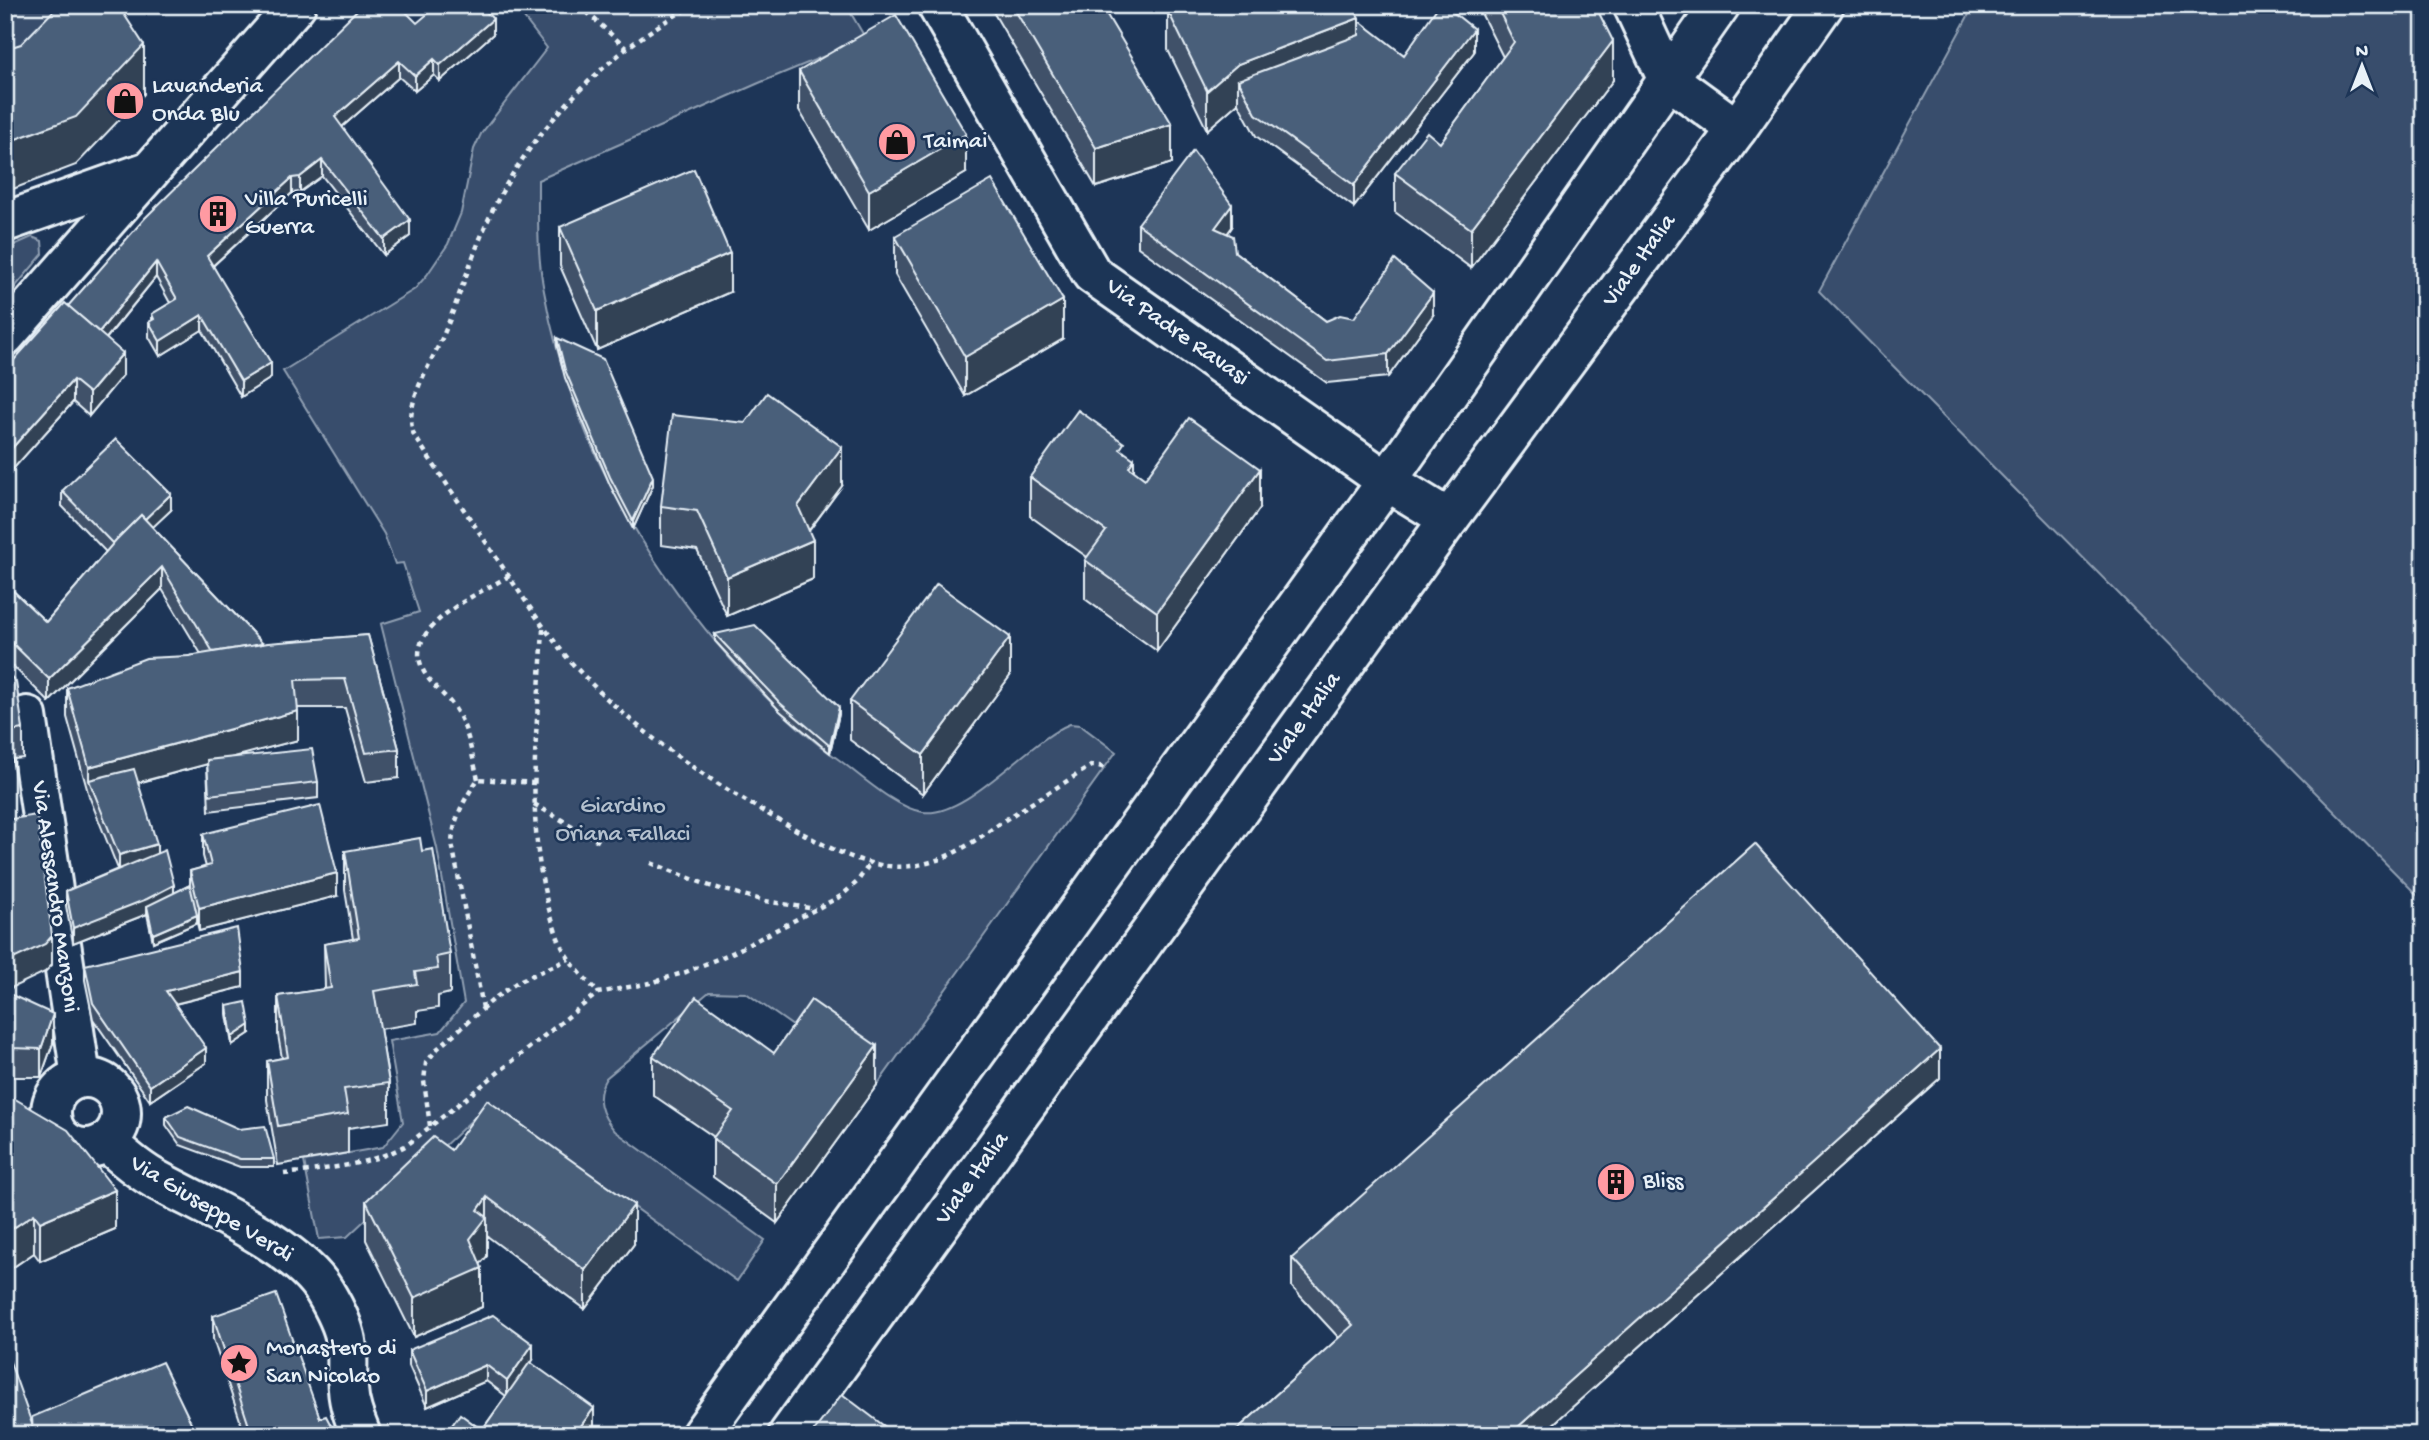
<svg xmlns="http://www.w3.org/2000/svg" width="2429" height="1440" font-family="'Gochi Hand',sans-serif">
<rect width="100%" height="100%" fill="#1d3557"/>
<filter id="ink" filterUnits="userSpaceOnUse"><feTurbulence type="fractalNoise" baseFrequency=".0143" numOctaves="2"/><feDisplacementMap in="SourceGraphic" scale="14" xChannelSelector="R" yChannelSelector="G"/><feConvolveMatrix kernelMatrix="1 2 1 2 8 2 1 2 1" color-interpolation-filters="sRGB"/></filter>
<g filter="url(#ink)">
<g fill="#374d6c" stroke="#909fb2" stroke-width="2">
<polygon points="5,5 90,5 5,79"/>
<path d="M514,5h332l20,34 -107,44 -221,97c0,37 -1,75 6,111 24,134 89,253 176,356 35,41 74,81 118,112 22,16 59,50 85,53 44,6 106,-72 147,-88l10,1 36,27 -239,333 -131,-92 -37,-1 -103,86c-12,20 -5,37 9,53l150,109 -28,41 -247,-178 -143,134 -28,2 -15,-78 79,-14 20,-25 -14,-81 51,-9 24,-29 -27,-155 -56,-224 38,-12 -16,-49 -8,1 -11,-30 -101,-163 132,-82 12,-14 21,-31 13,-31 13,-64 7,-15 66,-86z"/>
<polygon points="1974,5 2424,5 2424,902 1819,291"/>
<polygon points="32,237 42,241 43,254 5,299 5,277 13,274 14,245"/>
</g>
<g fill="none" stroke-linecap="round" stroke-linejoin="round">
<g stroke="#e8f1f8" stroke-width="44">
<g id="minor">
<polyline points="937,5 1092,274 1387,481 1449,519"/>
<polyline points="1633,5 1667,78 1737,129"/>
<polyline points="5,222 146,172"/>
<polyline points="5,336 296,5"/>
<polyline points="27,716 81,1077"/>
<circle cx="86" cy="1113" r="35"/>
<path d="M107,1142c14,13 29,26 46,36 48,27 145,67 172,114 9,15 18,32 21,49 3,16 0,32 2,48 1,17 7,31 13,46"/>
</g>
</g>
<g stroke="#e8f1f8" stroke-width="44">
<g id="major">
<polyline points="701,1435 1387,481 1720,5"/>
<polyline points="788,1435 1449,519 1737,129 1824,5"/>
</g>
</g>
<g stroke="#e8f1f8" stroke-width="4.5" stroke-dasharray="5 5" stroke-linecap="butt">
<polyline points="579,5 627,49"/>
<path d="M695,5c-77,38 -152,113 -193,187 -25,45 -39,97 -59,144 -12,28 -41,69 -29,99 29,44 59,88 88,131 22,33 43,65 68,95 61,68 135,118 214,162 40,22 86,51 134,42 40,-7 67,-33 101,-54 24,-15 48,-30 72,-45h8l6,2"/>
<polyline points="5,11 17,5"/>
<path d="M543,629c-5,95 -20,194 8,287 4,15 10,32 19,44 8,12 19,22 28,33"/>
<path d="M478,779c-6,-22 -9,-48 -21,-67 -9,-17 -30,-28 -36,-47 -15,-41 61,-73 88,-89"/>
<polyline points="534,804 600,842"/>
<polyline points="651,863 710,886 765,901 815,909"/>
<path d="M483,1008l-31,-165c2,-26 12,-43 26,-64l57,4"/>
<polyline points="430,1126 424,1081 426,1063 437,1049 495,998 519,981 569,959"/>
<path d="M284,1174c42,-5 86,-9 123,-29l191,-152 52,-10 36,-11 48,-20 107,-56 16,-14 14,-20"/>
</g>
<use href="#minor" stroke="#1d3557" stroke-width="38"/>
<use href="#major" stroke="#1d3557" stroke-width="38"/>
</g>
<g fill="#3f5169" stroke="#e8f1f8" stroke-width="2">
<polygon points="989,5 1101,5 1172,163 1096,187"/>
<polygon points="1477,5 1595,5 1613,80 1471,268 1395,212 1395,173 1440,143 1503,57"/>
<polygon points="1168,11 1359,23 1404,55 1474,52 1354,207 1256,136 1238,103 1207,130 1168,50"/>
<polygon points="417,23 493,34 440,81 434,75 415,91 399,77 342,127 410,236 384,255 322,176 300,192 292,193 213,266 271,378 241,397 202,330 160,356 149,337 149,322 152,321 152,314 170,303 156,277 106,339 123,375 89,416 73,402 5,478 5,370 68,306"/>
<polygon points="799,71 966,173 869,230 799,110"/>
<polygon points="1138,224 1232,227 1228,233 1235,252 1326,321 1354,318 1433,315 1388,377 1327,383 1138,247"/>
<polygon points="560,227 730,292 597,350 560,266"/>
<polygon points="895,236 1063,339 965,396 895,275"/>
<polygon points="557,338 653,485 633,529 610,485 565,378 557,346"/>
<polygon points="1124,452 1134,472 1145,479 1260,508 1157,651 1085,599 1085,560 1087,557 1030,516 1030,477"/>
<polygon points="842,486 809,531 813,579 727,616 697,550 661,545 661,506"/>
<polygon points="62,491 171,510 152,527 263,644 368,635 399,749 399,778 366,782 345,708 297,708 298,740 232,757 318,782 318,798 209,811 207,764 138,783 157,854 174,893 190,885 190,871 206,867 203,856 203,834 337,896 199,931 197,923 153,942 147,914 73,943 66,906 66,891 118,869 89,796 67,717 67,688 189,656 201,654 162,589 49,702 5,658 5,583 46,622 106,552 62,506"/>
<polygon points="715,634 839,714 830,753 780,711 715,641"/>
<polygon points="5,670 23,729 23,758 5,760"/>
<polygon points="1010,676 923,794 850,740 850,701"/>
<polygon points="345,851 422,851 450,954 450,993 438,996 438,1008 417,1011 417,1023 380,1029 389,1083 389,1122 348,1128 348,1153 278,1165 267,1100 267,1061 282,1058 278,1035 278,996 325,989 324,944 353,939 345,890"/>
<polygon points="85,965 243,987 175,1004 206,1063 150,1101 93,1019 85,980"/>
<polygon points="5,992 53,1043 41,1077 12,1077 5,1074"/>
<polygon points="227,1006 250,1033 232,1045 227,1014"/>
<polygon points="774,1053 877,1085 777,1223 713,1177 713,1138 714,1137 653,1095 653,1056"/>
<polygon points="1940,1078 1541,1435 1231,1435 1339,1338 1292,1287 1292,1258"/>
<polygon points="5,1093 115,1229 40,1261 34,1253 6,1272"/>
<polygon points="166,1117 274,1159 274,1167 240,1167 180,1145 166,1125"/>
<polygon points="451,1150 634,1244 585,1309 487,1236 487,1256 480,1264 482,1307 414,1337 366,1240 366,1201"/>
<polygon points="213,1316 320,1418 336,1435 245,1435 213,1339"/>
<polygon points="409,1350 533,1360 531,1363 594,1431 591,1435 445,1435 482,1430 506,1396 486,1381 427,1407 409,1366"/>
</g>
<g fill="#334255" stroke="#e8f1f8" stroke-width="2">
<polygon points="1359,18 1359,57 1238,80 1238,103 1207,130 1207,91 1238,64"/>
<polygon points="493,19 493,34 440,81 440,65"/>
<polygon points="1474,29 1474,52 1354,207 1354,185"/>
<polygon points="1613,41 1613,80 1471,268 1471,229"/>
<polygon points="144,45 144,94 76,165 5,192 5,143"/>
<polygon points="434,59 434,75 415,91 415,76"/>
<polygon points="399,61 399,77 335,133 335,117"/>
<polygon points="1172,124 1172,163 1096,187 1096,148"/>
<polygon points="966,134 966,173 869,230 869,191"/>
<polygon points="322,160 322,176 300,192 300,177"/>
<polygon points="292,178 292,193 207,271 207,256"/>
<polygon points="1232,205 1232,227 1215,250 1215,228"/>
<polygon points="410,220 410,236 384,255 384,239"/>
<polygon points="730,253 730,292 597,350 597,311"/>
<polygon points="156,262 156,277 95,352 95,337"/>
<polygon points="1433,293 1433,315 1388,377 1388,354"/>
<polygon points="1063,300 1063,339 965,396 965,357"/>
<polygon points="202,315 202,330 160,356 160,341"/>
<polygon points="123,353 123,375 89,416 89,393"/>
<polygon points="271,363 271,378 241,397 241,381"/>
<polygon points="73,380 73,402 5,478 5,456"/>
<polygon points="842,447 842,486 798,545 798,506"/>
<polygon points="1134,459 1134,498 1129,467"/>
<polygon points="1260,469 1260,508 1157,651 1157,612"/>
<polygon points="653,477 653,485 633,529 633,521"/>
<polygon points="171,494 171,510 116,562 116,547"/>
<polygon points="813,540 813,579 727,616 727,577"/>
<polygon points="162,567 162,589 49,702 49,679"/>
<polygon points="1010,637 1010,676 923,794 923,755"/>
<polygon points="839,707 839,714 830,753 830,746"/>
<polygon points="298,711 298,740 95,794 89,780 89,767"/>
<polygon points="157,844 157,860 119,870 119,855"/>
<polygon points="337,873 337,896 199,931 199,908"/>
<polygon points="174,885 174,901 147,906 147,914 73,943 73,928"/>
<polygon points="197,915 197,923 153,942 153,934"/>
<polygon points="52,936 52,965 45,972 5,991 5,963"/>
<polygon points="243,972 243,987 166,1006 166,991"/>
<polygon points="53,1014 53,1043 41,1077 41,1049"/>
<polygon points="250,1025 250,1033 232,1045 232,1037"/>
<polygon points="877,1046 877,1085 777,1223 777,1184"/>
<polygon points="206,1048 206,1063 150,1101 150,1086"/>
<polygon points="1940,1049 1940,1078 1541,1435 1509,1435"/>
<polygon points="115,1190 115,1229 40,1261 40,1222"/>
<polygon points="487,1197 487,1256 475,1271 482,1268 482,1307 414,1337 414,1298 470,1239 478,1210"/>
<polygon points="634,1205 634,1244 585,1309 585,1270"/>
<polygon points="34,1214 34,1253 6,1272 6,1233"/>
<polygon points="533,1344 533,1360 507,1396 507,1381"/>
<polygon points="486,1365 486,1381 427,1407 427,1391"/>
<polygon points="594,1408 594,1431 591,1435 580,1435 580,1427"/>
<polygon points="168,1427 168,1435 149,1435"/>
</g>
<g fill="#495e7a" stroke="#e8f1f8" stroke-width="2">
<polygon points="59,5 118,5 144,45 76,117 5,143 5,49 21,44"/>
<polygon points="362,5 399,5 417,23 438,5 480,5 493,19 440,65 434,59 415,76 399,61 335,117 410,220 384,239 322,160 300,177 292,178 207,256 271,363 241,381 202,315 160,341 149,322 154,319 152,314 177,299 156,262 99,332 68,306 145,218"/>
<polygon points="1012,5 1101,5 1172,124 1096,148"/>
<polygon points="1180,5 1353,5 1359,18 1238,64 1207,91 1168,11"/>
<polygon points="1439,5 1444,5 1474,29 1354,185 1256,114 1238,80 1359,35 1359,23 1361,22 1404,55"/>
<polygon points="1496,5 1595,5 1613,41 1471,229 1395,173 1427,132 1440,143 1514,42"/>
<polygon points="896,15 966,134 869,191 799,71"/>
<polygon points="1193,151 1232,205 1215,228 1233,236 1235,252 1326,321 1340,315 1354,318 1395,260 1433,293 1388,354 1327,361 1138,224"/>
<polygon points="694,169 730,253 597,311 560,227"/>
<polygon points="992,180 1063,300 965,357 895,236"/>
<polygon points="65,303 123,353 89,393 73,380 5,456 5,370"/>
<polygon points="557,338 603,359 653,477 633,521 610,477 565,370"/>
<polygon points="767,393 842,447 798,506 813,540 727,577 697,511 661,506 672,415 745,423"/>
<polygon points="1078,410 1124,443 1120,449 1134,459 1129,467 1145,479 1189,418 1260,469 1157,612 1085,560 1106,531 1030,477"/>
<polygon points="116,439 171,494 145,519 141,515 113,544 62,491"/>
<polygon points="141,515 263,644 213,652 162,567 49,679 5,636 5,583 46,622 116,540"/>
<polygon points="937,584 1010,637 923,755 850,701"/>
<polygon points="755,625 839,707 830,746 780,703 715,634"/>
<polygon points="368,635 399,749 366,753 345,679 295,680 298,711 89,767 67,688 146,658 189,656 268,643"/>
<polygon points="5,670 16,682 23,729 5,732"/>
<polygon points="312,749 318,782 209,795 207,760"/>
<polygon points="134,769 157,844 119,855 89,780"/>
<polygon points="320,805 337,873 199,908 190,871 211,865 203,834"/>
<polygon points="37,815 52,936 45,944 5,963 5,820"/>
<polygon points="420,838 422,851 433,849 450,954 436,957 438,969 415,972 417,984 374,991 389,1083 344,1089 348,1114 278,1126 267,1061 288,1057 278,996 331,988 324,944 359,938 345,851"/>
<polygon points="1755,844 1940,1049 1509,1435 1231,1435 1353,1325 1292,1258"/>
<polygon points="165,850 174,885 147,899 73,928 66,891"/>
<polygon points="190,885 197,915 153,934 147,906"/>
<polygon points="237,928 243,972 166,991 206,1048 150,1086 93,1003 85,965"/>
<polygon points="5,992 53,1014 41,1049 12,1048 5,1045"/>
<polygon points="696,997 774,1053 811,1000 877,1046 777,1184 713,1138 733,1111 653,1056"/>
<polygon points="246,1002 250,1025 232,1037 227,1006"/>
<polygon points="5,1093 68,1130 115,1190 40,1222 34,1214 6,1233"/>
<polygon points="487,1100 634,1205 585,1270 487,1197 478,1210 487,1217 470,1239 482,1268 414,1298 366,1201 433,1137 451,1150"/>
<polygon points="188,1106 239,1129 265,1126 274,1159 240,1159 180,1137 166,1117"/>
<polygon points="276,1294 320,1418 326,1416 336,1435 252,1435 213,1316"/>
<polygon points="493,1315 533,1344 507,1381 486,1365 427,1391 409,1350"/>
<polygon points="5,1348 32,1424 33,1435 5,1435"/>
<polygon points="162,1362 197,1435 170,1435 168,1427 149,1435 33,1435 32,1417"/>
<polygon points="530,1362 594,1408 580,1427 590,1435 445,1435 460,1414 482,1430"/>
<polygon points="842,1394 892,1432 890,1435 811,1435"/>
</g>
</g>
<defs>
<g id="shop-disc" transform="scale(2.0125)"><circle r="9.5" fill="#ff9aa2" stroke="#1d3557"/><path d="M-5-2.5h2.3a2.7 3.5 0 0 1 5.4 0H5L5.5 6h-11ZM-1.5-2.5h3a1.5 2.3 0 0 0-3 0Z" fill="#111"/></g>
<g id="building-disc" transform="scale(2.0125)"><circle r="9.5" fill="#ff9aa2" stroke="#1d3557"/><path d="M-4-6H4V6H1V3H-1V6H-4ZM-2.5-4.3h1.7v1.8h-1.7ZM.8-4.3h1.7v1.8H.8ZM-2.5-1h1.7V.8h-1.7ZM.8-1h1.7V.8H.8Z" fill="#111"/></g>
<g id="sight-disc" transform="scale(2.0125)"><circle r="9.5" fill="#ff9aa2" stroke="#1d3557"/><path d="M0-6L1.8-2.2L6-1.7L2.9 1.2L3.7 5.4L0 3.3L-3.7 5.4L-2.9 1.2L-6-1.7L-1.8-2.2Z" fill="#111"/></g>
</defs>
<g fill-rule="evenodd">
<use href="#shop-disc" x="125" y="101"/>
<use href="#shop-disc" x="897" y="142"/>
<use href="#building-disc" x="218" y="214"/>
<use href="#building-disc" x="1616" y="1182"/>
<use href="#sight-disc" x="239" y="1363"/>
</g>
<g text-anchor="middle" dominant-baseline="central" stroke-width="5" stroke-linejoin="round" paint-order="stroke">
<g font-size="24" fill="#e8f1f8" stroke="#1d3557" text-anchor="start">
<text x="152" y="87">Lavanderia<tspan x="152" dy="28">Onda Blu</tspan></text>
<text x="924" y="142">Taimai</text>
<text x="245" y="200">Villa Puricelli<tspan x="245" dy="28">Guerra</tspan></text>
<text x="1643" y="1182">Bliss</text>
<text x="266" y="1349">Monastero di<tspan x="266" dy="28">San Nicolao</tspan></text>
</g>
<g font-size="24" fill="#e8f1f8" stroke="#1d3557">
<text transform="translate(1640 261) rotate(-54)">Viale Italia</text>
<text transform="translate(1177 333) rotate(35)">Via Padre Ravasi</text>
<text transform="translate(1305 719) rotate(-54)">Viale Italia</text>
<text transform="translate(54 897) rotate(82)">Via Alessandro Manzoni</text>
<text transform="translate(973 1179) rotate(-54)">Viale Italia</text>
<text transform="translate(211 1210) rotate(31)">Via Giuseppe Verdi</text>
</g>
<g font-size="24" fill="#b3c0ce" stroke="#1d3557">
<text x="623" y="807">Giardino<tspan x="623" dy="28">Oriana Fallaci</tspan></text>
</g>
</g>
<rect width="2429" height="1440" fill="none" stroke="#1d3557" stroke-width="28"/>
<rect x="14" y="14" width="2401" height="1412" fill="none" stroke="#e8f1f8" stroke-width="2.5" filter="url(#ink)"/>
<g transform="translate(2362 66)" stroke="#1d3557" stroke-width="5" paint-order="stroke">
<path d="M0-5L12 26L0 18L-12 26Z" fill="#e8f1f8"/>
<text y="-10" font-size="19" font-weight="bold" text-anchor="middle" fill="#e8f1f8">N</text>
</g>
</svg>
